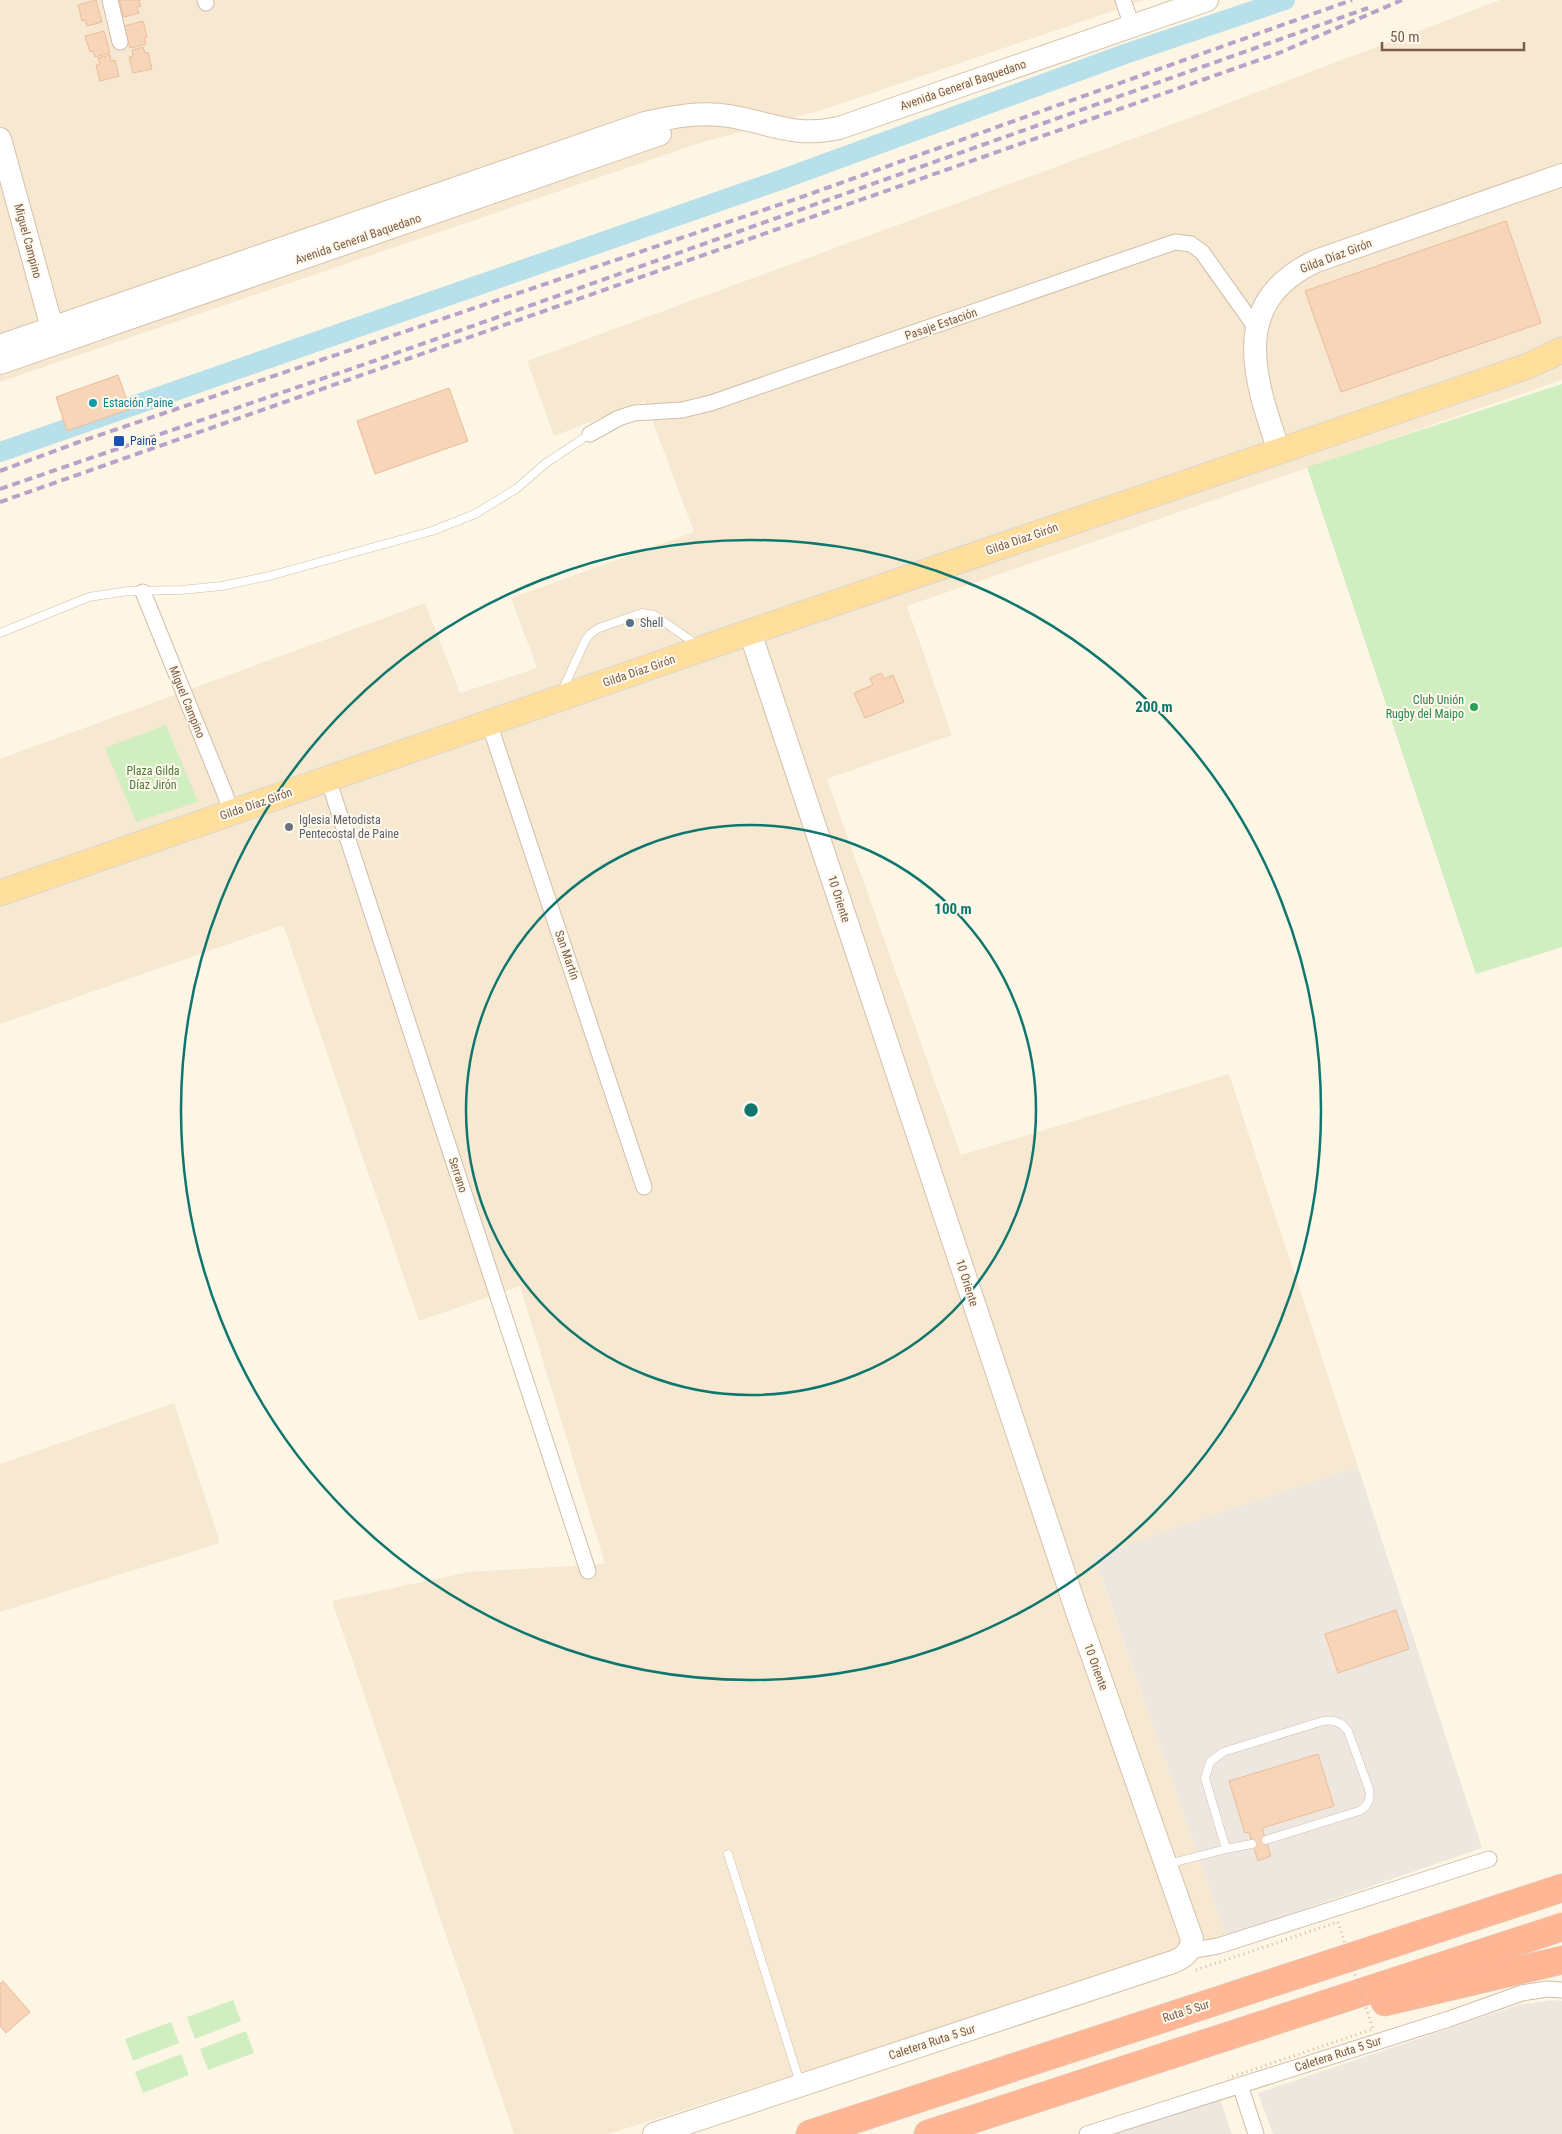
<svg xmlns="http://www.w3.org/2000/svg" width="1562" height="2134" font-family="'Roboto Condensed',sans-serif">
<rect width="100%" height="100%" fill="#fef6e5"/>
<g fill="#f7e8d2">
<polygon points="0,0 1145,0 822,110 703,142 0,382"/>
<polygon points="1500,0 1562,0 1562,380 907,606 952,735 827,779 961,1155 1229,1074 1358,1467 1094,1557 1226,1936 609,2134 514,2134 332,1601 469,1572 605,1564 520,1286 419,1321 283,925 0,1024 0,759 425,603 460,693 537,668 511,598 694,532 645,401 554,436 527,361 1181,121"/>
<polygon points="174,1403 220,1543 0,1612 0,1464"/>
</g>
<g fill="#eee7df">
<polygon points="1358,1467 1482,1848 1226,1936 1094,1556"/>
<polygon points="1553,2000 1562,2001 1562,2134 1273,2134 1258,2093 1518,2005"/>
<polygon points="1220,2099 1232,2134 1114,2134"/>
</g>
<g fill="#d1eec1">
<polygon points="1562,384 1562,947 1476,974 1307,467"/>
<polygon points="166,725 198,802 136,822 105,748"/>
<polygon points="233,2000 241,2021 195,2039 187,2017"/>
<polygon points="171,2022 179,2043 133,2061 125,2039"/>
<polygon points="246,2031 254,2053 208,2070 200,2049"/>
<polygon points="181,2054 189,2075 143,2093 135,2072"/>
</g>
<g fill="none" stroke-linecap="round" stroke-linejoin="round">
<polyline stroke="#b7e0ea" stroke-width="20" points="0,452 783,179 1125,54 1285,0"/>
</g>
<g fill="#f7d5b9" stroke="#ebbc98">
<polygon points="96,0 102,22 87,26 85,20 82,21 78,5"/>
<polygon points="119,0 139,0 141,6 137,7 139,13 124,17"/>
<polygon points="143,21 147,37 144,38 146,44 130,48 124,26"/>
<polygon points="104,31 110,53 95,57 93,51 90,52 85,36"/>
<polygon points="143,47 145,53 148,52 152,69 133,73 129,57 133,56 132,50"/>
<polygon points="110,55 111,61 115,60 119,76 100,81 96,65 100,64 98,58"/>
<polygon points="1506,221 1541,323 1341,392 1305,291"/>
<polygon points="118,375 130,409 67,431 56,397"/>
<polygon points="449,388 468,441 375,474 357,421"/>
<polygon points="881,673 884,679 893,675 904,702 865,718 854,693 873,685 870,678"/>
<polygon points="1396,1610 1409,1649 1338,1673 1325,1634"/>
<polygon points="1318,1754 1334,1806 1262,1828 1271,1856 1258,1861 1249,1832 1245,1833 1229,1781"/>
<polygon points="3,1981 30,2012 6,2033 0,2026 0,1984"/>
</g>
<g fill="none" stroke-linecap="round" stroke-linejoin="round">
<g stroke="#d1bda9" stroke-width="9">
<g id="lane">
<polyline points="0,633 89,597 128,591 181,590 222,586 269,576 432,531 475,514 516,489 546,463 590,434"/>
<polyline points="562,691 585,641 590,634 599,628 636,615 642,613 654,615 696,644"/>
<path d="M1226,1849l-21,-71 5,-16 13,-10 100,-31c11,-2 19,1 25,10l21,58c2,10 0,17 -10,22l-93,29"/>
<polyline points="728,1854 800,2083"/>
<polyline points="1168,1864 1226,1849 1252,1844"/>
</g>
</g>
<g stroke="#d1bda9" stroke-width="17">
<g id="street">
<polyline points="110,0 120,42"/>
<polyline points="205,0 206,3"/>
<polyline points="1123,0 1132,26"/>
<polyline points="590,434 619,418 634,413 682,410 711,403 1175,242 1191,244 1202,252 1256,328"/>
<polyline points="143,592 225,794 231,812"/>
<polyline points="489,723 644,1187"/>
<polyline points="328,779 588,1571"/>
<polyline points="1189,1951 1218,1946 1489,1859"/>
<polyline points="1240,2085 1256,2134"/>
<polyline points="1087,2134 1449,2019 1522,1993 1547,1989 1562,1990"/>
</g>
</g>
<g stroke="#d7c0a9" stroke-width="24">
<g id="secondary">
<polyline points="0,139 56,342"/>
<path d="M0,346l645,-223c27,-6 56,-12 84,-7 43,7 64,22 110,12l368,-128"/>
<polyline points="0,363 660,134"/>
<path d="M1279,451c-25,-73 -51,-149 37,-190l246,-86"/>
<path d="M654,2134l519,-172c12,-5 18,-10 19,-23l-115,-327 -327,-980"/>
</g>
</g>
<g stroke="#dcd5cf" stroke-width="27">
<polyline id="primary" points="0,893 750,632 1528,366 1562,350"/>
</g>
<g stroke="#dcd5cf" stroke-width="29">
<g id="highway">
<polyline points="1385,2002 1562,1960"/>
<polyline points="810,2134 1562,1888"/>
<polyline points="928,2134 1562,1927"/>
</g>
</g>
<use href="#lane" stroke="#fff" stroke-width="8"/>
<use href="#street" stroke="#fff" stroke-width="15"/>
<use href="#secondary" stroke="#fff" stroke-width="22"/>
<use href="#primary" stroke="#ffdf9b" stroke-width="25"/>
<use href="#highway" stroke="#feb695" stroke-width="28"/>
<g stroke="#b9a1ca" stroke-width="4" stroke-dasharray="8 5" stroke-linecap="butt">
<polyline points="0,471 76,443 796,199 1352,0"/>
<polyline points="0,489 374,361 1368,8"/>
<polyline points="0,502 1279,53 1402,0"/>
</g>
<polyline stroke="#dcb89c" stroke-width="3" stroke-dasharray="1 4" stroke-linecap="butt" points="1196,1970 1338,1922 1373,2029 1228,2078"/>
</g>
<g fill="none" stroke="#0f766e" stroke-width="2.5">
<circle cx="751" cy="1110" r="285"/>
<circle cx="751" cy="1110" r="570"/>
</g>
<circle fill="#0f9aa8" stroke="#fff9ed" stroke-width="2" cx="93" cy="403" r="5"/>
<rect fill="#1a4fb4" stroke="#fff9ed" stroke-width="2" x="113" y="435" width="12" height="12" rx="2.5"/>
<circle fill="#5c6f8a" stroke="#fff9ed" stroke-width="2" cx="630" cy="623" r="5"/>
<circle fill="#2e9e5b" stroke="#fff9ed" stroke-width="2" cx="1474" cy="707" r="5"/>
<circle fill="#6b7280" stroke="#fff9ed" stroke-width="2" cx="289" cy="827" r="5"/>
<g text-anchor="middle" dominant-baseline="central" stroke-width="4" stroke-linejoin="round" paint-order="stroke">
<g font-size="12" fill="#7a5c47" stroke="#fff9ed">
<text transform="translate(963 85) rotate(-19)">Avenida General Baquedano</text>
<text transform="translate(358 239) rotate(-19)">Avenida General Baquedano</text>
<text transform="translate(28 241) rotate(75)">Miguel Campino</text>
<text transform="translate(1336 256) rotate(-21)">Gilda Díaz Girón</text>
<text transform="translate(941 324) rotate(-19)">Pasaje Estación</text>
<text transform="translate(1022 539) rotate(-19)">Gilda Díaz Girón</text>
<text transform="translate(639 671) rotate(-19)">Gilda Díaz Girón</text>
<text transform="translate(187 702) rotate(68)">Miguel Campino</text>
<text transform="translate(256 804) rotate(-19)">Gilda Díaz Girón</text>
<text transform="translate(839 899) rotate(72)">10 Oriente</text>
<text transform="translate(567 955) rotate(71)">San Martín</text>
<text transform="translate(458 1175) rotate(72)">Serrano</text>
<text transform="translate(967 1283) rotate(72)">10 Oriente</text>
<text transform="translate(1096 1667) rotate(70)">10 Oriente</text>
<text transform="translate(1186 2011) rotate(-18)">Ruta 5 Sur</text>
<text transform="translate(932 2042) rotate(-18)">Caletera Ruta 5 Sur</text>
<text transform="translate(1338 2054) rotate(-18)">Caletera Ruta 5 Sur</text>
</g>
<g font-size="12" fill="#0d838f" stroke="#fff9ed" text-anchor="start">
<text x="103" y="403">Estación Paine</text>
</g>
<g font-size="12" fill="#164399" stroke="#fff9ed" text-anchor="start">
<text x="130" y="441">Paine</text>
</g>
<g font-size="12" fill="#4e5e75" stroke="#fff9ed" text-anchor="start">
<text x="640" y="623">Shell</text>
</g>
<g font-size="12" fill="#27864d" stroke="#fff9ed" text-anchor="end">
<text x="1464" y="700">Club Unión<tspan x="1464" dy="14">Rugby del Maipo</tspan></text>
</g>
<g font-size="12" fill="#4b7b3b" stroke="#fff9ed">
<text x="153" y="771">Plaza Gilda<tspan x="153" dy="14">Díaz Jirón</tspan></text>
</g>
<g font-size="12" fill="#5b616d" stroke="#fff9ed" text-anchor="start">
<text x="299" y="820">Iglesia Metodista<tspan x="299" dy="14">Pentecostal de Paine</tspan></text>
</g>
</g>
<circle cx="751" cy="1110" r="8" fill="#0f766e" stroke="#fff9ed" stroke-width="2.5"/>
<g font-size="15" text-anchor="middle" font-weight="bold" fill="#0f766e" stroke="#fff9ed" stroke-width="4" stroke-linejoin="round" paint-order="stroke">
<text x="1154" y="712">200 m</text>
<text x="953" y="914">100 m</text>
</g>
<path d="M1382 42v8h142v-8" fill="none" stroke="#7a5c47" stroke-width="2.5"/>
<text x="1390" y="42" font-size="15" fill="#7a5c47" stroke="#fff9ed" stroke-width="4" paint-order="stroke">50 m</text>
</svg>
